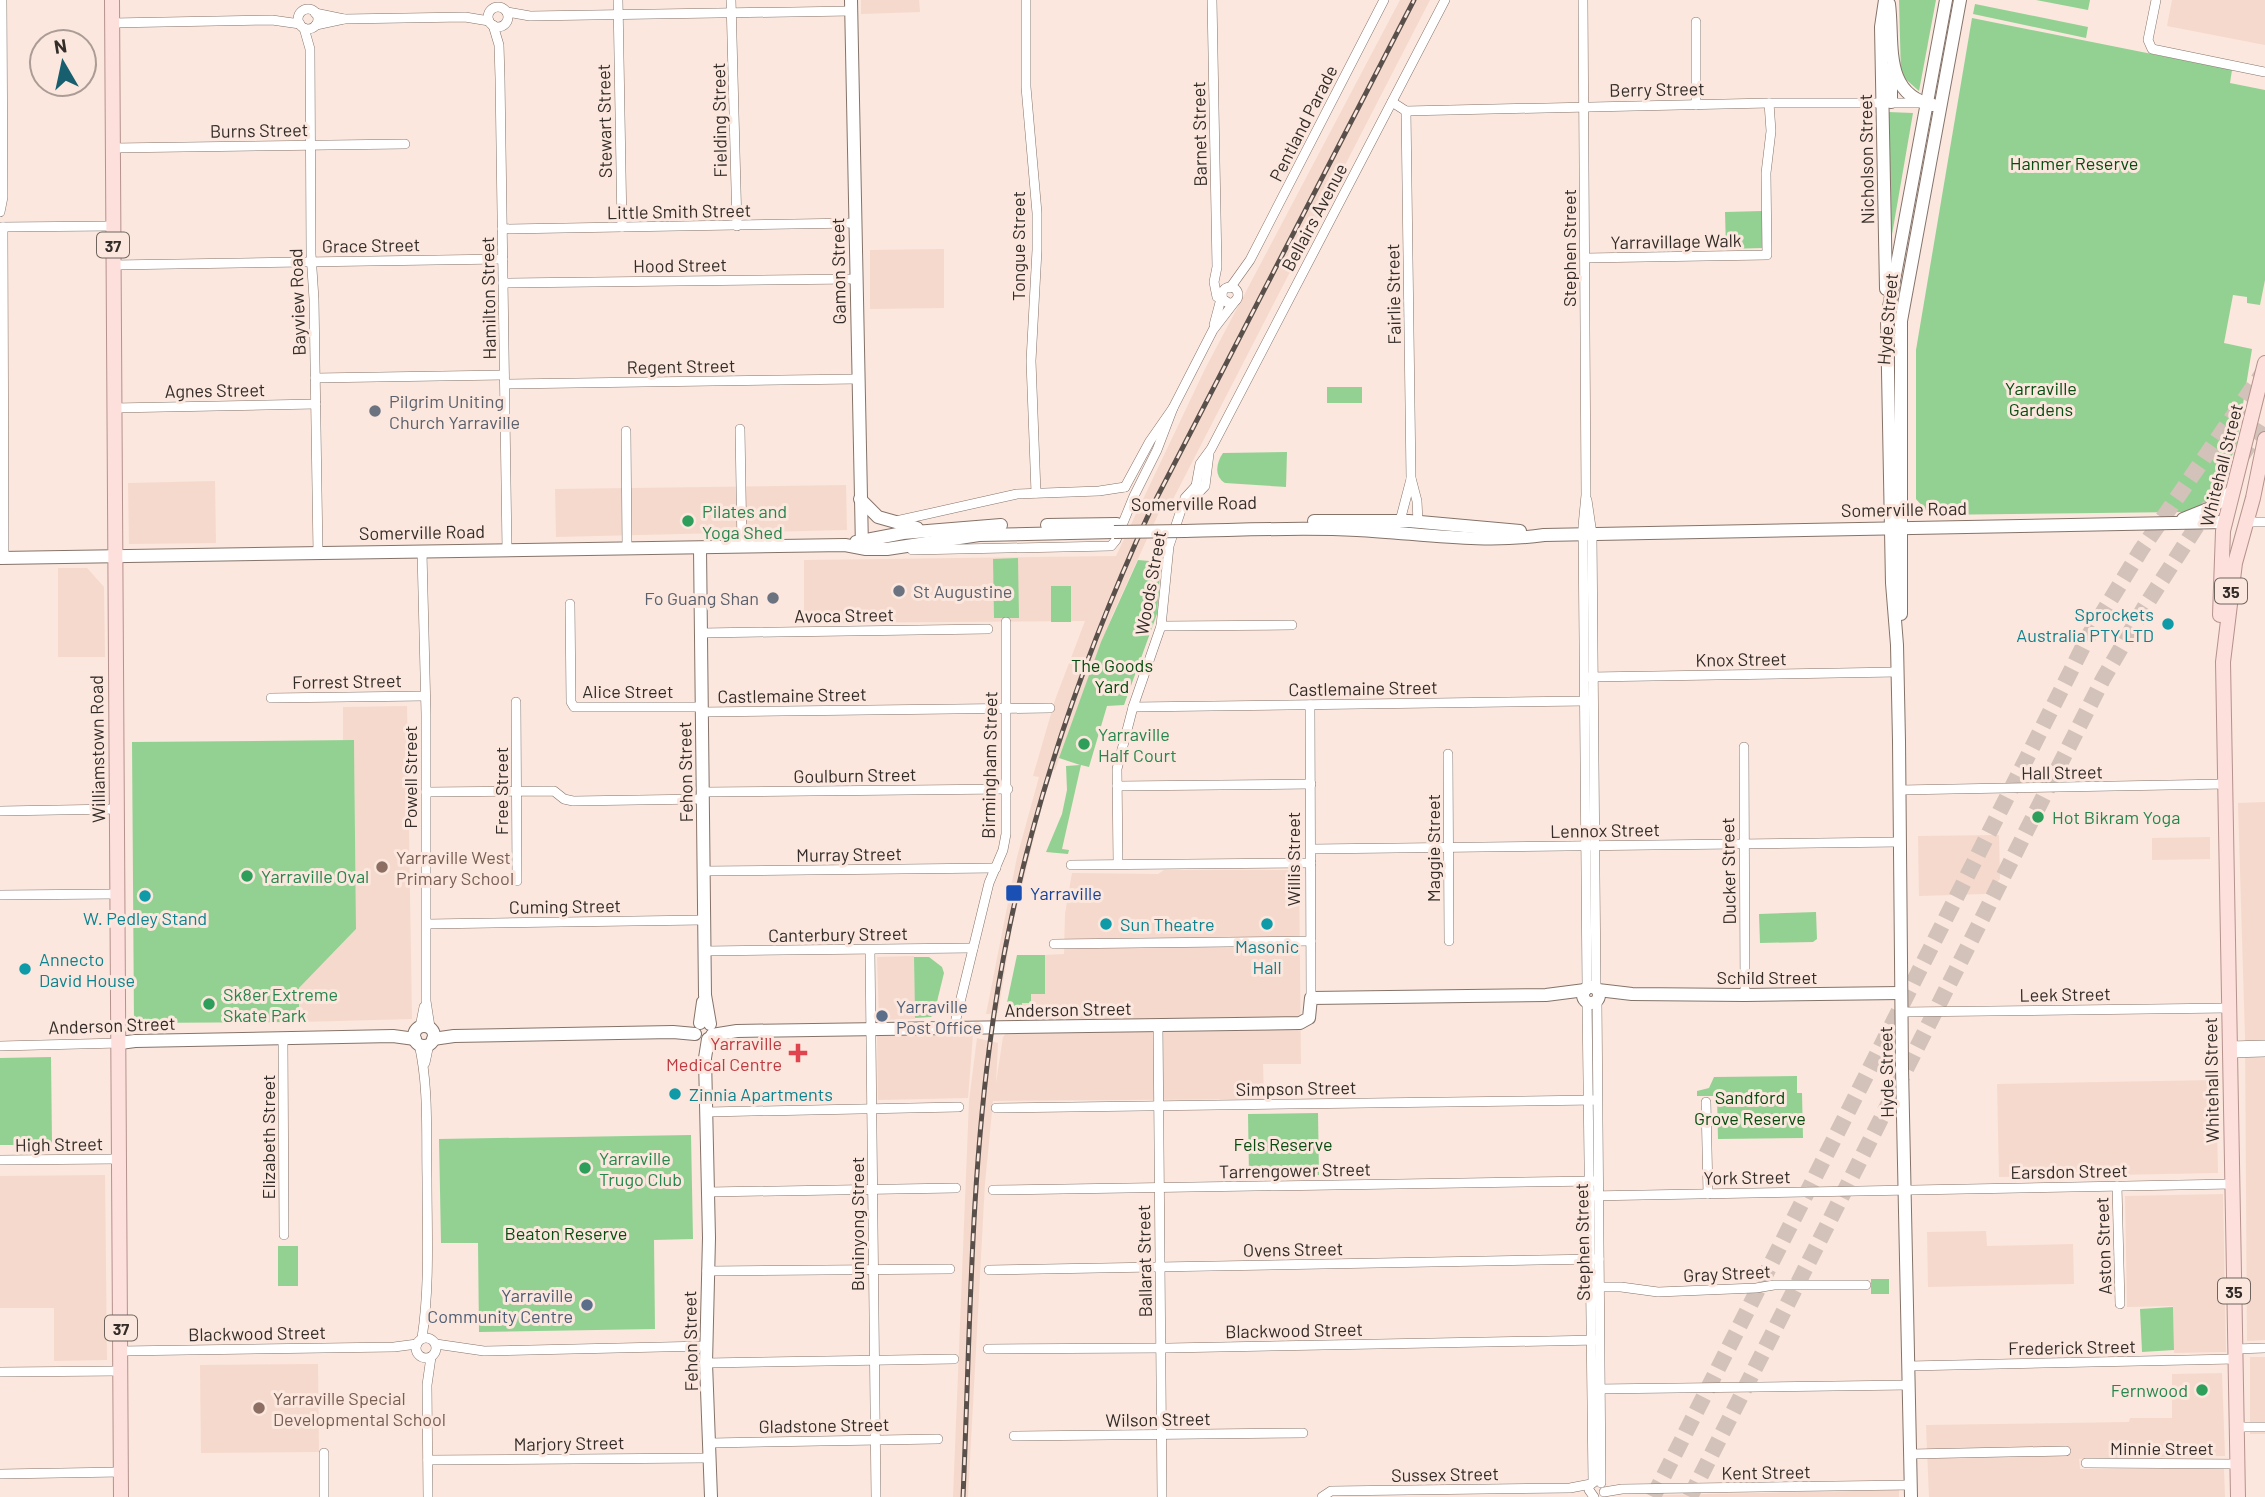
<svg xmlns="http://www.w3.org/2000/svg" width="2265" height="1497" font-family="Barlow,sans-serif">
<rect width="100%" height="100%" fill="#fbe7dd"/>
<g fill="#f5d9cd">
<polygon points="861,0 919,0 920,12 861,14"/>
<polygon points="1400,0 1430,0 1167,511 1161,508 1112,616 1055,770 1052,770 1044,797 1012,927 998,1013 986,1014 1017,857 1039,777 1033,776 1055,700 1085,621 804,623 804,560 1116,556 1205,369"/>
<polygon points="2172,0 2265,0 2265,45 2167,26"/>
<polygon points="944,249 944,308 870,309 870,250"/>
<polygon points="215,481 216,543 129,544 128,483"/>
<polygon points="846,485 847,530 556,537 555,489"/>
<polygon points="58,568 87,568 104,587 105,657 58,657"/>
<polygon points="407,706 412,1019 299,1022 299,988 356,929 354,740 343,740 343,707"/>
<polygon points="2265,802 2265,1340 2247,1341 2245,1037 2238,803"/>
<polygon points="1999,835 2000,879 1985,894 1919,896 1918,836"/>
<polygon points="2210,837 2210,859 2152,860 2152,838"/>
<polygon points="1164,870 1299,870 1301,1064 1263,1064 1264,1099 993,1101 985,1183 968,1497 953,1497 969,1101 977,1038 998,1043 996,1083 1003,1037 1020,1014 1021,1002 1031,994 1045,993 1044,955 1064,954 1065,914 1072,873 1158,874"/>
<polygon points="914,956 915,1019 879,1020 877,957"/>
<polygon points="973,1034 968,1098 878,1100 877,1035"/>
<polygon points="2216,1080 2218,1173 1999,1177 1997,1084"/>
<polygon points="105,1175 107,1360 54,1361 54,1308 0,1308 0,1176"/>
<polygon points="2223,1194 2226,1352 2174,1353 2173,1306 2127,1307 2125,1196"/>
<polygon points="1986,1231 1987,1246 2073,1244 2074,1284 1928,1287 1927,1232"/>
<rect x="2250" y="1357" width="15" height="77"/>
<polygon points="318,1364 319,1452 201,1453 200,1365"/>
<polygon points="2222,1373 2225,1456 2079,1459 2080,1469 2224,1469 2225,1497 1929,1497 1926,1425 2129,1422 2130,1418 2172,1418 2172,1374"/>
<polygon points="1899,1490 1899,1497 1662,1497 1662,1495"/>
</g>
<g fill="#93d193">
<polygon points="1899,0 1936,0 1919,91 1901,75"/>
<polygon points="2036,0 2090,0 2088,10"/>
<polygon points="1975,4 2088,27 2086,38 1973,14"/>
<polygon points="1972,18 2232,70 2230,83 2265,90 2265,280 2260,305 2247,303 2247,297 2233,295 2224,343 2252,349 2236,447 2221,479 2202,508 2182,512 1930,515 1916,499 1916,350"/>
<polygon points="1888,112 1913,113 1890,246"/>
<polygon points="1762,211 1763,248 1726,249 1725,212"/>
<rect x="1327" y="387" width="35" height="16"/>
<path d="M1287,452l-1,35 -61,-4c-11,-7 -9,-20 -2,-30z"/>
<polygon points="1018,558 1019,618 994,618 993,559"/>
<polygon points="1138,560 1161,562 1157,614 1124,705 1107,706 1089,767 1081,765 1062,849 1069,850 1068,854 1046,852 1062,814 1067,790 1066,766 1080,765 1059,758 1101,642"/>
<rect x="1051" y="586" width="20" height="36"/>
<polygon points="354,740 356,929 299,988 299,1022 134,1023 132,742"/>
<polygon points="1816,912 1817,939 1813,942 1760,943 1759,914"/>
<polygon points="1017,955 1045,955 1045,994 1031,994 1031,1003 1022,1003 1022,1012 1005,1012"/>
<polygon points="914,957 929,957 942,967 944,973 934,1014 931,1017 915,1018"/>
<polygon points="51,1057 52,1145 0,1145 0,1058"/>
<polygon points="1797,1076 1797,1093 1802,1093 1803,1138 1718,1139 1717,1096 1697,1096 1697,1091 1709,1088 1714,1077"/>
<polygon points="1318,1113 1319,1175 1249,1176 1248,1114"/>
<polygon points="691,1135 693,1239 654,1240 655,1329 479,1332 478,1243 441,1243 439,1139"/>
<rect x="278" y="1246" width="20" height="40"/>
<rect x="1871" y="1279" width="18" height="15"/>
<polygon points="2173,1307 2174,1350 2142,1352 2140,1309"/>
</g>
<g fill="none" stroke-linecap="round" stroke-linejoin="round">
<g stroke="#d3c2b9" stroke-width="16" stroke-dasharray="16 8" stroke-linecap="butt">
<polyline points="1653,1497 2089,635 2141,550 2262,374"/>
<polyline points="1690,1497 2103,679 2144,608 2265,420"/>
</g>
<g stroke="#85736a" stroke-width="10">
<g id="street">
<polyline points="618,0 622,227"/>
<polyline points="731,0 737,226"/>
<polyline points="1026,0 1026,87 1037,213 1037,250 1031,361 1036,493"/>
<polyline points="1212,0 1217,267 1214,282 1217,297 1226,301"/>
<polyline points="1583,0 1586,495 1583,526 1587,988"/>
<polyline points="2156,0 2148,40 2152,49 2265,72"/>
<circle cx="498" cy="17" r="10"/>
<circle cx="308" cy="19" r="10"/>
<polyline points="507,12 530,16 851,11"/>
<polyline points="315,13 344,19"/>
<polyline points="112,23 272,20 300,24"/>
<polyline points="316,25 344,19 465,17 489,21"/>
<polyline points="493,25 499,45 500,78 507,550"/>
<polyline points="304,28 310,49 311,254 314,299 318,553"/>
<polyline points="1392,102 1406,111 1769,103 1920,103"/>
<polyline points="1696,105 1696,22"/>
<polyline points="1406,111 1411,478 1417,501 1418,522"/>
<polyline points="113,148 405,144"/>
<polyline points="0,212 3,197 2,0"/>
<polyline points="0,227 114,226"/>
<polyline points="3,227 4,558"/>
<polyline points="502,229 855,223"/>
<polyline points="1585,258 1767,255 1766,173 1771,131 1769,103"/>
<polyline points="113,265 503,259"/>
<polyline points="503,283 856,279"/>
<circle cx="1230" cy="295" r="8"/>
<polyline points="1230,288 1250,260 1384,0"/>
<polyline points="1214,325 1222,295"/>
<polyline points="315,378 504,375"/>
<polyline points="505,384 858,379"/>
<polyline points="114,408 316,404"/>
<polyline points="740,429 742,547"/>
<polyline points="626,431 627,548"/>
<polyline points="1196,486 1200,464 1211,449 1445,0"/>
<polyline points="1125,487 1150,441 1173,408 1213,330 1236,300"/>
<polyline points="1587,500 1592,534 1596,988"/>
<polyline points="1184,508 1205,486 1209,454"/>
<polyline points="896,521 1017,494 1099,491 1125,487"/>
<polyline points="1400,521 1411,479"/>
<polyline points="2245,522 2265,522"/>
<polyline points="912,550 1111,546 1116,540 1134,496 1157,450 1173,408"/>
<polyline points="422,552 426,714 426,1001 430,1027"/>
<polyline points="570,604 571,702 574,707 702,707"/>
<polyline points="1161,626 1292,625"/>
<polyline points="701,633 988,629"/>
<polyline points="1590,677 1898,672"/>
<polyline points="271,698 425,696"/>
<polyline points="516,702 517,881"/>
<polyline points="1310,705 1311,998"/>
<polyline points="1133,707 1588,701"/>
<polyline points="702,712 1050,708"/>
<polyline points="1744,747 1745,995"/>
<polyline points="1448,754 1449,941"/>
<polyline points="1117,786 1311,784"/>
<polyline points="1900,790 2225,784"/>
<polyline points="426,792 554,791 564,799 573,801 703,799"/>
<polyline points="703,792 1008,789"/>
<polyline points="0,811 117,809"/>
<polyline points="1311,849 1900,842"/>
<polyline points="1118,864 1117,769 1133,707 1161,626 1169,546 1185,498 1196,486"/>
<polyline points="1071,865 1311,863"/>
<polyline points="703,871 996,868"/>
<polyline points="0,895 118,894"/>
<polyline points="427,924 704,920"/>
<polyline points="1054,944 1311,941"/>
<polyline points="870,950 876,1497"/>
<polyline points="704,951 973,948"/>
<polyline points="1597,1000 1601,1483"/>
<polyline points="1587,1001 1593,1482"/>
<polyline points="1902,1012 2229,1008"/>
<polyline points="1158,1025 1162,1497"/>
<polyline points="420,1027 424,1007"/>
<polyline points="954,1027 989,883 1003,850 1006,834 1006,622"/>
<polyline points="283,1039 284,1235"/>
<path d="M419,1044c10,43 7,89 8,134 0,53 3,108 -5,160"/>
<polyline points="0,1046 120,1043"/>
<polyline points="2230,1046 2265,1045"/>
<polyline points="2230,1053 2265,1052"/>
<polyline points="425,1063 429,1044"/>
<polyline points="1706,1102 1708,1194"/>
<polyline points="996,1108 1597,1100"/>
<polyline points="707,1112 959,1107"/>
<polyline points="0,1160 119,1159"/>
<polyline points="2117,1186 2120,1304"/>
<polyline points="993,1190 1598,1181"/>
<polyline points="708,1192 956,1188"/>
<polyline points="1589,1196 2232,1184"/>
<polyline points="989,1270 1599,1259"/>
<polyline points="707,1271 950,1269"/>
<polyline points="1595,1287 1621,1287 1658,1292 1756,1288 1774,1285 1866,1285"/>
<circle cx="426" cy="1348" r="10"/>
<polyline points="436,1344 484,1351 706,1346"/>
<polyline points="988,1349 1168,1348 1599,1340"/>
<polyline points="2235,1349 2265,1348"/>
<polyline points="121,1351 394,1347 417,1344"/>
<polyline points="706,1363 954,1359"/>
<polyline points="1909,1366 2235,1359"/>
<polyline points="0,1372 121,1371"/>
<polyline points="1596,1389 1909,1385"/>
<polyline points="2237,1427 2265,1427"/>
<polyline points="1014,1436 1303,1433"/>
<polyline points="710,1443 938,1439"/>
<polyline points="324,1453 324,1497"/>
<polyline points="1911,1454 2066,1451"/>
<polyline points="428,1460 710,1458"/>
<polyline points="2086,1463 2237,1464"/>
<polyline points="0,1474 121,1472"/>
<polyline points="1594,1482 1589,1486 1589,1490 1594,1497"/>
<polyline points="1604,1492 1622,1489 1911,1485"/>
<polyline points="428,1497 427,1385 431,1357"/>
<polyline points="1322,1497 1331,1491 1570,1488 1591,1484"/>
</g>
</g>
<g stroke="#85736a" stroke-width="14">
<g id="secondary">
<polyline points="851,0 862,548"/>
<polyline points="1885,0 1881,27 1886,289"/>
<path d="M1889,4c5,38 -7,91 44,101"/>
<polyline points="1891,68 1891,102"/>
<polyline points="860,499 878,517 917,528"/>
<polyline points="2183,519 2213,507 2232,491"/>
<polyline points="1314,521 1409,521 1520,531"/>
<polyline points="1047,525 1117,524"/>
<path d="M1185,531c57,-1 115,-4 172,-1 62,3 125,14 187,5l681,-13"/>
<polyline points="856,542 903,533 1001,525"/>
<polyline points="700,548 705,995 710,1024"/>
<polyline points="0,558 845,545 866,549 887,549 979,535 1114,532"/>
<polyline points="1901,614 1901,321 1960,0"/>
<circle cx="1591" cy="995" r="8"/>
<polyline points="1598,990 1632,994 1745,995 1901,993"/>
<polyline points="700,1023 703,1002"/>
<circle cx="424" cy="1036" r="10"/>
<polyline points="712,1035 737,1031 1300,1023 1309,1018 1311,998 1546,995 1585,990"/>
<polyline points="433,1039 454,1036 673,1032 695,1034"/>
<polyline points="708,1039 705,1058 709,1238 706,1363 711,1497"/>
<polyline points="120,1043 135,1041 393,1036 415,1039"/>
<polyline points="1911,1497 1902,1068 1899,741 1897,645 1892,583 1887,318 1946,0"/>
</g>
</g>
<g stroke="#b5928d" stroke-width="16">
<g id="primary">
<polyline points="112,0 121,1497"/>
<polyline points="2220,615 2223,531 2265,363"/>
<polyline points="2238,1497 2223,662 2235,563 2253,498 2265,439"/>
</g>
</g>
<use href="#street" stroke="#fff" stroke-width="9"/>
<use href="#secondary" stroke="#fff" stroke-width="12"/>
<use href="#primary" stroke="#fddfdc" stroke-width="14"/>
<g stroke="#59504b" stroke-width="5">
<path id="rail" d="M963,1497c7,-156 7,-314 29,-469 25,-181 83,-354 159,-519l263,-509"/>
</g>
<use href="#rail" stroke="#fbe7dd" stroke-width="2.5" stroke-dasharray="8" stroke-linecap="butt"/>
<g stroke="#85736a" stroke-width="14" stroke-linecap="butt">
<polyline id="secondary-bridge" points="1114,532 1185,531"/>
</g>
<use href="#secondary-bridge" stroke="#fff" stroke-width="12"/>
</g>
<g fill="#6b7280" stroke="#fbe7dd" stroke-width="2.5">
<circle cx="375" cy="411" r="7"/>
<circle cx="899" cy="591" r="7"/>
<circle cx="773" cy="598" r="7"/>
</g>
<g fill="#2e9e5b" stroke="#fbe7dd" stroke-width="2.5">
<circle cx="688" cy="521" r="7"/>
<circle cx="1084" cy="744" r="7"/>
<circle cx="2038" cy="817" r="7"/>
<circle cx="247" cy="876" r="7"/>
<circle cx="209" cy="1004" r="7"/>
<circle cx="585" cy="1168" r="7"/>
<circle cx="2202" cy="1390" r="7"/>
</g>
<g fill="#0f9aa8" stroke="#fbe7dd" stroke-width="2.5">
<circle cx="2168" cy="624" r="7"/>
<circle cx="145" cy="896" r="7"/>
<circle cx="1106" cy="924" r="7"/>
<circle cx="1267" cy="924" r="7"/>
<circle cx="25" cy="969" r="7"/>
<circle cx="675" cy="1094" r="7"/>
</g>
<g fill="#8d6e63" stroke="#fbe7dd" stroke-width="2.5">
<circle cx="382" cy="867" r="7"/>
<circle cx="259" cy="1408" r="7"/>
</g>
<rect fill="#1a4fb4" stroke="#fbe7dd" stroke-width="2.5" x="1005" y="884" width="18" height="18" rx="3.5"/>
<g fill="#5c6f8a" stroke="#fbe7dd" stroke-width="2.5">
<circle cx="882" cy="1016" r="7"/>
<circle cx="587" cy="1305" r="7"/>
</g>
<path fill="#e0444e" stroke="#fbe7dd" stroke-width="2.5" d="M794.5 1042.5h7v7h7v7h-7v7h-7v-7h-7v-7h7z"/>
<g text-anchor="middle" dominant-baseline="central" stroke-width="6" stroke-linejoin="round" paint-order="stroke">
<g fill="#fbe7dd" stroke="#6f645e" stroke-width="2">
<rect x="97" y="232.5" width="32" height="25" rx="5"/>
<rect x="2215" y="578.5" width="32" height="25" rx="5"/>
<rect x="2218" y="1278.5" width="32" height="25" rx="5"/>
<rect x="105" y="1315.5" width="32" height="25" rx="5"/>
</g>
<g font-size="16" font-weight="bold" fill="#332c28">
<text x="113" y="245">37</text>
<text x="2231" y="591">35</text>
<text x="2234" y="1291">35</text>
<text x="121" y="1328">37</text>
</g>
<g font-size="18" fill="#332c28" stroke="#fbe7dd">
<text transform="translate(1657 89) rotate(-1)">Berry Street</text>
<text transform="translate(719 120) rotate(-91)">Fielding Street</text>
<text transform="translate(604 121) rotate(-91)">Stewart Street</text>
<text transform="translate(1303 123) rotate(-63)">Pentland Parade</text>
<text transform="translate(259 130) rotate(-1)">Burns Street</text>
<text transform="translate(1199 134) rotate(-91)">Barnet Street</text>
<text transform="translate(1866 159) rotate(-91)">Nicholson Street</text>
<text transform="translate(679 211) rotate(-1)">Little Smith Street</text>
<text transform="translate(1314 217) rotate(-62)">Bellairs Avenue</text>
<text transform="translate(1676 241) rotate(-1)">Yarravillage Walk</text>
<text transform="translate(371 245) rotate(-1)">Grace Street</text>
<text transform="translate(1018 246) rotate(-90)">Tongue Street</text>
<text transform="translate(1569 248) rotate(-90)">Stephen Street</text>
<text transform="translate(680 265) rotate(-1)">Hood Street</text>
<text transform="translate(838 271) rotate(-91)">Gamon Street</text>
<text transform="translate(1393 294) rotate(-91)">Fairlie Street</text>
<text transform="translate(488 298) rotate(-91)">Hamilton Street</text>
<text transform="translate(297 302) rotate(-92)">Bayview Road</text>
<text transform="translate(1887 319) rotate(-85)">Hyde Street</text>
<text transform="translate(681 366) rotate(-1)">Regent Street</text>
<text transform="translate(215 390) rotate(-1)">Agnes Street</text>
<text transform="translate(2221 465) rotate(-76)">Whitehall Street</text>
<text transform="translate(1194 503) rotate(-1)">Somerville Road</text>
<text transform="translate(1904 509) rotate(-1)">Somerville Road</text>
<text transform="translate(422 532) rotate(-1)">Somerville Road</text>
<text transform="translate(1150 583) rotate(-80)">Woods Street</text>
<text transform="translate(844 615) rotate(-1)">Avoca Street</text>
<text transform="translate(1741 659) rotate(-1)">Knox Street</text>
<text transform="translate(347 681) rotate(-1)">Forrest Street</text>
<text transform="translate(1363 688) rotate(-1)">Castlemaine Street</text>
<text x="628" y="691">Alice Street</text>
<text transform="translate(792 695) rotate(-1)">Castlemaine Street</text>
<text transform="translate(97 749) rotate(-91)">Williamstown Road</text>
<text transform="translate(989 765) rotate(-89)">Birmingham Street</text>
<text transform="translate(685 772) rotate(-91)">Fehon Street</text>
<text transform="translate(2062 772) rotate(-1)">Hall Street</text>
<text transform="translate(855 775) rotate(-1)">Goulburn Street</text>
<text transform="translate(410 777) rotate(-90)">Powell Street</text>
<text transform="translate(501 791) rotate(-90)">Free Street</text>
<text transform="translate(1605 830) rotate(-1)">Lennox Street</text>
<text transform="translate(1433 848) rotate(-90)">Maggie Street</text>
<text transform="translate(849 854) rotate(-1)">Murray Street</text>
<text transform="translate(1293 859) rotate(-90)">Willis Street</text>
<text transform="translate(1728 871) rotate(-91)">Ducker Street</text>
<text transform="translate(565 906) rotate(-1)">Cuming Street</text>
<text transform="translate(838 934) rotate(-1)">Canterbury Street</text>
<text x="1767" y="977">Schild Street</text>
<text transform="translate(2065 994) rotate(-1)">Leek Street</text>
<text transform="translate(1068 1009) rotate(-1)">Anderson Street</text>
<text transform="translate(112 1025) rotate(-2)">Anderson Street</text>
<text transform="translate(1886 1072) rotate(-91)">Hyde Street</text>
<text transform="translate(2211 1080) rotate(-91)">Whitehall Street</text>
<text transform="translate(1296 1088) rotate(-1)">Simpson Street</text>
<text transform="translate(268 1137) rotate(-90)">Elizabeth Street</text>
<text transform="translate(59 1144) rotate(-1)">High Street</text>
<text transform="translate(1295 1170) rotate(-1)">Tarrengower Street</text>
<text transform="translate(2069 1171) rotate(-1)">Earsdon Street</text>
<text transform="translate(1747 1177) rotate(-1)">York Street</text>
<text transform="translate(857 1224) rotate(-90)">Buninyong Street</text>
<text transform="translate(1582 1242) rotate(-91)">Stephen Street</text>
<text transform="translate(2103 1246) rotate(-92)">Aston Street</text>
<text transform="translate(1293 1249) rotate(-1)">Ovens Street</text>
<text transform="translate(1144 1261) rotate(-91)">Ballarat Street</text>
<text transform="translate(1727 1273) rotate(-3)">Gray Street</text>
<text transform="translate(1294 1330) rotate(-1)">Blackwood Street</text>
<text transform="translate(257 1333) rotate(-1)">Blackwood Street</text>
<text transform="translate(690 1341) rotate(-91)">Fehon Street</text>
<text transform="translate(2072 1347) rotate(-1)">Frederick Street</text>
<text transform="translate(1158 1419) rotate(-1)">Wilson Street</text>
<text transform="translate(824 1425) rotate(-1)">Gladstone Street</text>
<text transform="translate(569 1443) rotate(-1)">Marjory Street</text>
<text x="2162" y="1448">Minnie Street</text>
<text transform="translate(1766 1472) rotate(-1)">Kent Street</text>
<text transform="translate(1445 1474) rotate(-1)">Sussex Street</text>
</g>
<g font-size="18" fill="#064c10" stroke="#fbe7dd">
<text x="2074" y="163">Hanmer Reserve</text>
<text x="2041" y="388">Yarraville<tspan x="2041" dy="21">Gardens</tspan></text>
<text x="1112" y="665">The Goods<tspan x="1112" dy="21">Yard</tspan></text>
<text x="1750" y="1097">Sandford<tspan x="1750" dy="21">Grove Reserve</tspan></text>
<text x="1283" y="1144">Fels Reserve</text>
<text x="566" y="1233">Beaton Reserve</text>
</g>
<g font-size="18" fill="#5b616d" stroke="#fbe7dd" text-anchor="start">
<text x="389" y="401">Pilgrim Uniting<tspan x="389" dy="21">Church Yarraville</tspan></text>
<text x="913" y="591">St Augustine</text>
<text x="759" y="598" text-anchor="end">Fo Guang Shan</text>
</g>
<g font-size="18" fill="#27864d" stroke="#fbe7dd" text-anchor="start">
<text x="702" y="511">Pilates and<tspan x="702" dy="21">Yoga Shed</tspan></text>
<text x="1098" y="734">Yarraville<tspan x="1098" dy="21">Half Court</tspan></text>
<text x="2052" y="817">Hot Bikram Yoga</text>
<text x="261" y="876">Yarraville Oval</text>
<text x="223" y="994">Sk8er Extreme<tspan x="223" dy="21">Skate Park</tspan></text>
<text x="599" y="1158">Yarraville<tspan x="599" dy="21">Trugo Club</tspan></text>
<text x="2188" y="1390" text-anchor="end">Fernwood</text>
</g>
<g font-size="18" fill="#0d838f" stroke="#fbe7dd" text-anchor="start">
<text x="2154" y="614" text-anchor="end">Sprockets<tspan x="2154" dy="21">Australia PTY LTD</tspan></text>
<text x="145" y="918" text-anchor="middle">W. Pedley Stand</text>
<text x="1120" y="924">Sun Theatre</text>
<text x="1267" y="946" text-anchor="middle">Masonic<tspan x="1267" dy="21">Hall</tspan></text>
<text x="39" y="959">Annecto<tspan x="39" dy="21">David House</tspan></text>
<text x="689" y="1094">Zinnia Apartments</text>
</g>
<g font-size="18" fill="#785e54" stroke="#fbe7dd" text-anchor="start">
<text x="396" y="857">Yarraville West<tspan x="396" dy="21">Primary School</tspan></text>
<text x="273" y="1398">Yarraville Special<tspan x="273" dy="21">Developmental School</tspan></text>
</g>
<g font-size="18" fill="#164399" stroke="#fbe7dd" text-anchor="start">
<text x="1030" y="893">Yarraville</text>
</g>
<g font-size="18" fill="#4e5e75" stroke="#fbe7dd" text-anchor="start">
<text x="896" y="1006">Yarraville<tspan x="896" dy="21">Post Office</tspan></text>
<text x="573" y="1295" text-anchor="end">Yarraville<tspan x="573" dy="21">Community Centre</tspan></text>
</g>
<g font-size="18" fill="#be3a42" stroke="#fbe7dd" text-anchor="end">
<text x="782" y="1043">Yarraville<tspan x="782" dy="21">Medical Centre</tspan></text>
</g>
</g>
<g transform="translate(63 63) rotate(351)"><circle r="33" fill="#fbe7dd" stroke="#ab9c95" stroke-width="2"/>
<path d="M0-5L12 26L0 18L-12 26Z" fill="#175f6f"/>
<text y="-10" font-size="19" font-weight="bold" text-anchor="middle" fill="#332c28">N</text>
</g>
</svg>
